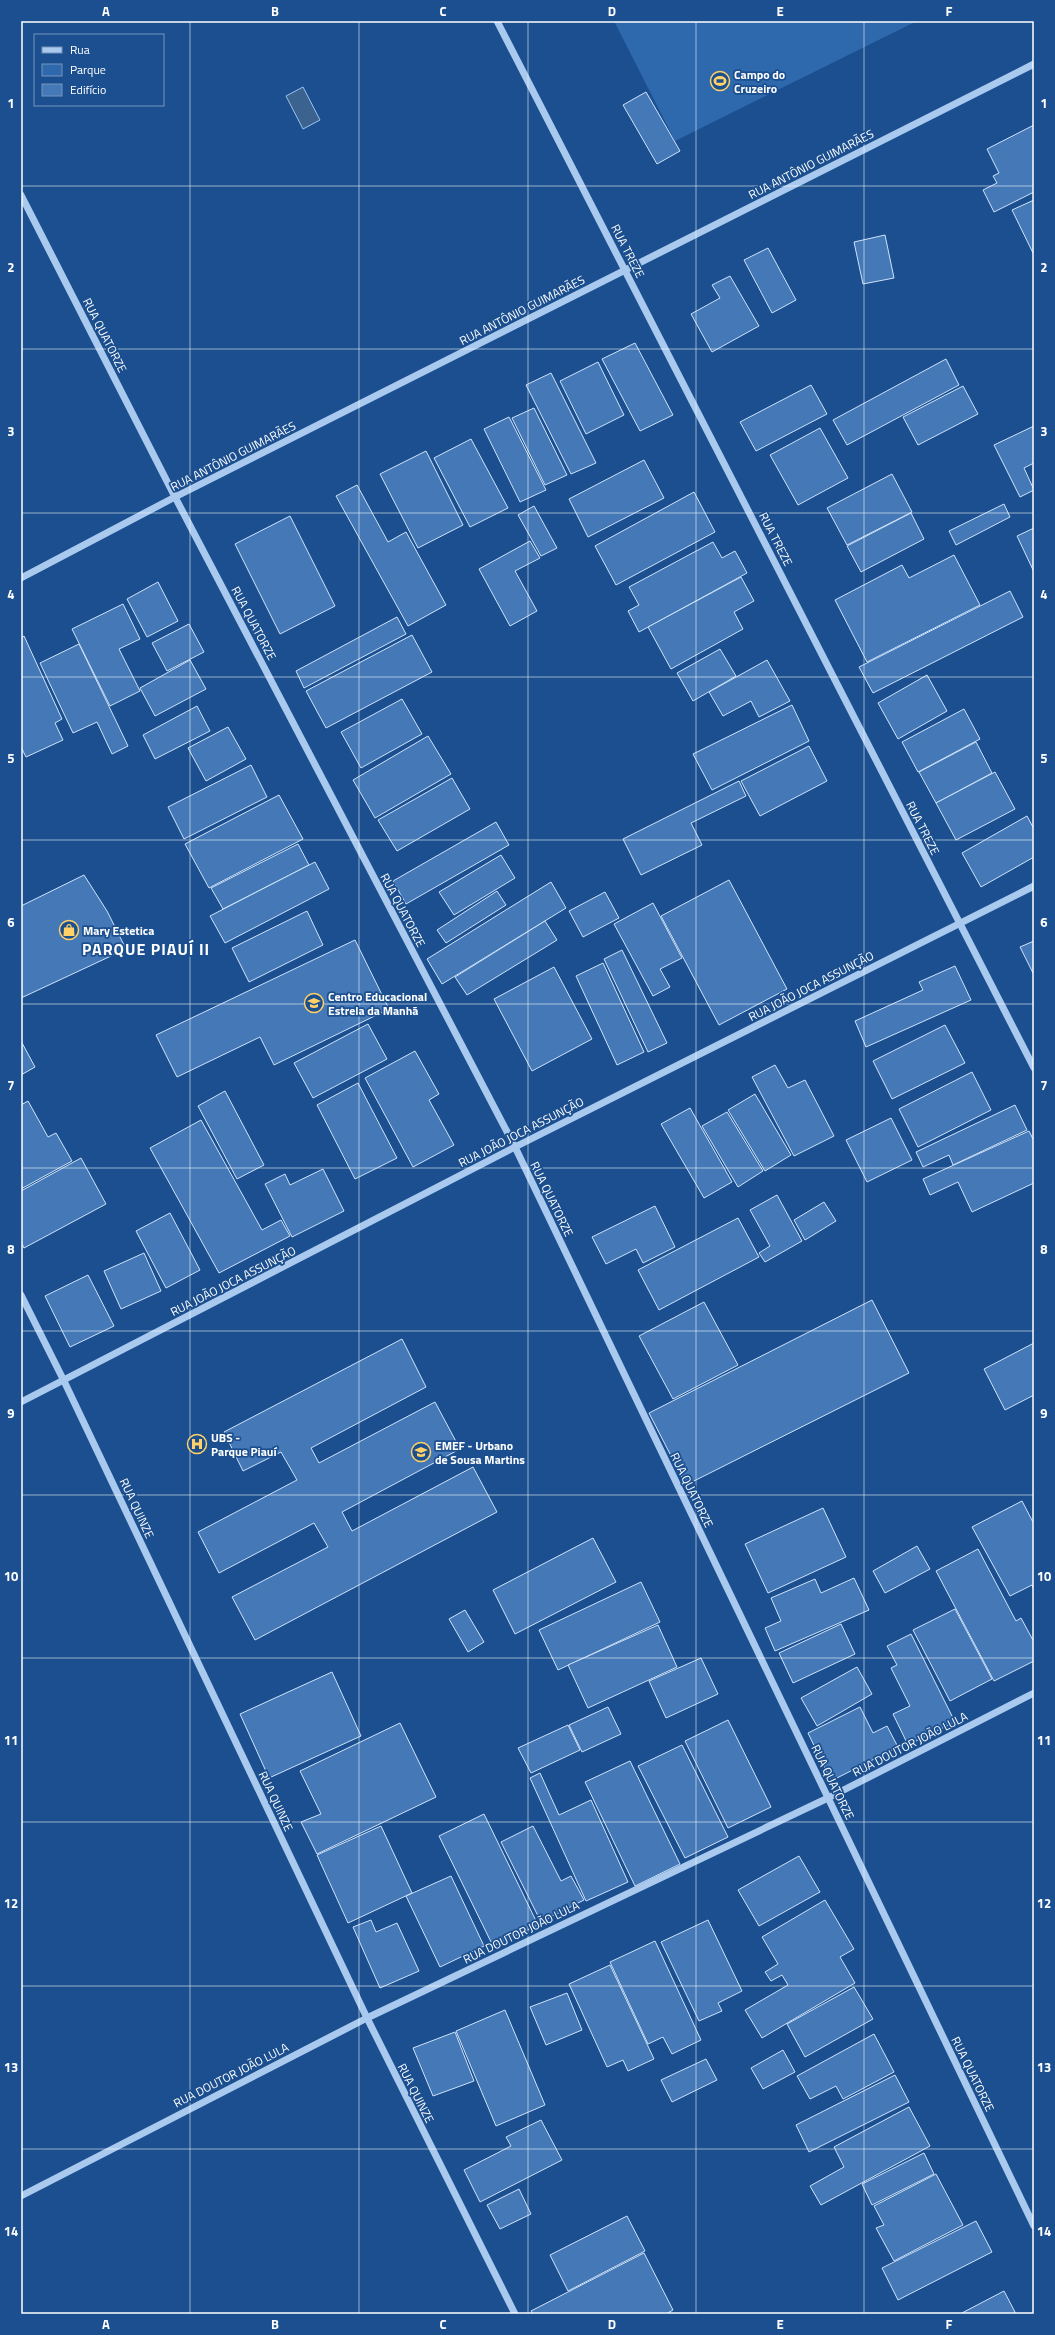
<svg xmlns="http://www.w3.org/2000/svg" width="1055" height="2335" font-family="'Titillium Web',sans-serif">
<rect width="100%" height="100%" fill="#1b4f8f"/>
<polygon fill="#2e69ad" points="614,21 917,21 675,141"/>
<polygon fill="#3c6290" stroke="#9cc4f0" points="303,87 320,120 303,129 286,96"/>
<g fill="#4478b7" stroke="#cfe3fa">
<polygon points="646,92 680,151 657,164 623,105"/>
<polygon points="1034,125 1034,192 994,212 983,190 997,183 993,176 999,173 987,149"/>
<polygon points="1034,200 1034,253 1033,253 1012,210"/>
<polygon points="885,235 894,278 863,284 854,242"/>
<polygon points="768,248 796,300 772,313 744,260"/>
<polygon points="730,276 759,326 712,352 691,314 720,298 712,285"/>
<polygon points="635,343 673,415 640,431 602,359"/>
<polygon points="946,359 959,385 847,445 833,420"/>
<polygon points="598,362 624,415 586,434 560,381"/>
<polygon points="551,373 596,463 571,474 526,385"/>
<polygon points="811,385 827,414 756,451 740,422"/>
<polygon points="963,386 978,414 918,445 903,417"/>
<polygon points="534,408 567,475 545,485 512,418"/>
<polygon points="509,417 546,490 520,502 484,429"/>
<polygon points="1034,426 1034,463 1024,468 1034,490 1020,497 994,445"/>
<polygon points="820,428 848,478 798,505 770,455"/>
<polygon points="471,439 508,508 470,527 434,458"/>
<polygon points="426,451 463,525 418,548 380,474"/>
<polygon points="644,460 664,498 588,537 569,499"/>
<polygon points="892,474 912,512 847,545 827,508"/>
<polygon points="357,485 388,542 406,532 446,605 408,626 336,496"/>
<polygon points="694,492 715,532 616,585 595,546"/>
<polygon points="1004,504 1010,517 956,545 949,531"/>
<polygon points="534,506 557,548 541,556 518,515"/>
<polygon points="911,513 924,539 861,572 847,546"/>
<polygon points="290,516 335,606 280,634 235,544"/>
<polygon points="1034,528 1034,572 1017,536"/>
<polygon points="530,541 540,558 515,571 537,611 510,626 479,569"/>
<polygon points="713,542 722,558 735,551 747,573 639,632 628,611 639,605 629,587"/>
<polygon points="954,555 980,605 867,662 835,600 902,565 909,578"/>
<polygon points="741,577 754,601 734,612 743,629 671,669 648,627"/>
<polygon points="158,582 178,621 147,637 127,599"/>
<polygon points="1010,591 1023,617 873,693 859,667"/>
<polygon points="123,604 140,639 119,649 140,691 110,706 72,629"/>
<polygon points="397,617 406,634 304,688 296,671"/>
<polygon points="189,624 204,652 167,671 152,643"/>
<polygon points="412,635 432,672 326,728 306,691"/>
<polygon points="24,636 62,719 55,723 63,740 26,757 21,747 21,638"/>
<polygon points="79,644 128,746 112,754 97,722 73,733 40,663"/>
<polygon points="720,649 736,676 693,701 677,673"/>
<polygon points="190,660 206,689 155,716 140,688"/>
<polygon points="767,660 790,701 759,717 751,701 723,716 709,692"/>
<polygon points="927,675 947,711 898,739 878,703"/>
<polygon points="402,699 422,734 361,768 341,732"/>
<polygon points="792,705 809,741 712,790 693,754"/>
<polygon points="197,706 210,731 155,759 143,735"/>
<polygon points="964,709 980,739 918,772 902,742"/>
<polygon points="228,727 246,759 206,781 188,748"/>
<polygon points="428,736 451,774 375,818 353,780"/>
<polygon points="976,742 992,773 936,803 919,772"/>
<polygon points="809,746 827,781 760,816 741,781"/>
<polygon points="251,765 267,797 184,839 168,807"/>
<polygon points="995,772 1015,809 956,840 936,803"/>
<polygon points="452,778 470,809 397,851 378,820"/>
<polygon points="739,781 746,796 691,823 702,845 641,875 623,839"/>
<polygon points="279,795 303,839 209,888 185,844"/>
<polygon points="1027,816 1034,829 1034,857 981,887 962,853"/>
<polygon points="496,822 509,845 406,904 393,881"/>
<polygon points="298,844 309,865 223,909 211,888"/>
<polygon points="501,855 515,878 454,915 439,892"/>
<polygon points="315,862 329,889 225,943 210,916"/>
<polygon points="84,875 107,911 126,949 21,998 21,906"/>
<polygon points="729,880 787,989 719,1025 661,916"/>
<polygon points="551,882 566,908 442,984 427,959"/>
<polygon points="497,891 506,905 446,943 437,930"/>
<polygon points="605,892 619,918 583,937 569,911"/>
<polygon points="653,903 682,958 660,969 670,987 653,996 614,924"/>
<polygon points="307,911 323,945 249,982 232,948"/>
<polygon points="545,921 557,940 467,995 455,977"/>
<polygon points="355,940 389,1009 274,1065 260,1037 177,1077 156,1035"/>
<polygon points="1034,941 1034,975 1020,947"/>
<polygon points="622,950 667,1043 648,1052 604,959"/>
<polygon points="603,963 644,1052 617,1065 576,976"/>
<polygon points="955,966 971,1000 866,1047 855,1021 923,990 919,982"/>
<polygon points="554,967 592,1039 532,1071 494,999"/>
<polygon points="368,1024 387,1059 313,1098 294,1063"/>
<polygon points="945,1025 965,1063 892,1099 873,1061"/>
<polygon points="21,1041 35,1067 21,1075"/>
<polygon points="415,1051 439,1094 429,1100 454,1145 413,1167 365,1078"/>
<polygon points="775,1065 788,1088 805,1080 834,1136 794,1156 752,1077"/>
<polygon points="972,1072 991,1110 918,1147 899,1109"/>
<polygon points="358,1083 397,1158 355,1179 317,1105"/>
<polygon points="225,1091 264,1165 237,1179 198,1106"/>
<polygon points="755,1094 791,1155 765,1171 728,1110"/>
<polygon points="28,1101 48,1137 56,1133 72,1161 21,1189 21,1105"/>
<polygon points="1015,1105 1027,1130 953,1165 949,1155 923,1167 916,1152"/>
<polygon points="690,1108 732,1182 704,1198 661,1124"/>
<polygon points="727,1112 763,1171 738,1187 702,1126"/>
<polygon points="891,1118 912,1160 867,1182 846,1140"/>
<polygon points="201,1120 262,1230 281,1220 290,1236 219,1273 150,1148"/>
<polygon points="1029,1131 1034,1141 1034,1183 972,1212 958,1182 930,1195 923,1179"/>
<polygon points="81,1158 106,1204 24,1248 21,1242 21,1191"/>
<polygon points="323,1169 344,1211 292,1237 265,1184 285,1174 290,1185"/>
<polygon points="777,1195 802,1241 765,1262 759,1253 770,1246 750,1210"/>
<polygon points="824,1202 836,1221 805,1240 794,1220"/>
<polygon points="655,1206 675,1247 643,1263 636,1249 606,1264 592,1237"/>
<polygon points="170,1213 200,1270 166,1288 136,1231"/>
<polygon points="738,1218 759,1257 659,1310 638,1270"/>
<polygon points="144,1253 161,1291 121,1309 104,1271"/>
<polygon points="88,1275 114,1326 70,1347 45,1296"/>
<polygon points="872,1300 909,1373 686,1485 649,1413"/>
<polygon points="704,1302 738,1365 673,1399 639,1336"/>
<polygon points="402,1339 426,1387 311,1448 319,1463 435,1402 460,1449 342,1512 352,1531 473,1467 497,1512 255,1640 232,1597 328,1547 314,1523 219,1573 198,1532 297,1480 281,1452 243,1471 224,1432"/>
<polygon points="1034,1343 1034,1395 1005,1410 984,1369"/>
<polygon points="1022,1501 1034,1524 1034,1590 1032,1585 1010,1596 972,1527"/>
<polygon points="823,1508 846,1557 768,1593 745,1544"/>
<polygon points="593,1538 616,1582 515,1634 493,1590"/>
<polygon points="917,1546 930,1569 885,1593 873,1571"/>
<polygon points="978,1549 1016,1621 1021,1618 1034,1642 1034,1661 994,1681 936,1571"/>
<polygon points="854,1578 869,1610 775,1651 765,1628 781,1621 771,1598 815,1579 821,1593"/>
<polygon points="641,1582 660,1622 558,1670 539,1630"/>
<polygon points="955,1609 992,1679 950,1701 913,1630"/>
<polygon points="465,1610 484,1642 468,1652 449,1619"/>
<polygon points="841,1624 855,1654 793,1683 779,1653"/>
<polygon points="658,1625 677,1667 588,1708 568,1665"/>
<polygon points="911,1634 955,1722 908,1745 893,1714 910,1706 891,1668 897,1665 887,1646"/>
<polygon points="701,1658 718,1694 666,1718 649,1681"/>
<polygon points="857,1667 872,1694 817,1726 801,1698"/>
<polygon points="332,1672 361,1736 269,1778 240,1714"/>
<polygon points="608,1707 621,1734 582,1752 569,1725"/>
<polygon points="860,1707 873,1733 887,1726 898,1747 831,1781 808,1733"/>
<polygon points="728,1720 771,1807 728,1828 685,1741"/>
<polygon points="400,1723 436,1797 317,1854 301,1822 321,1814 300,1771"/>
<polygon points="568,1725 580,1750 531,1773 518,1748"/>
<polygon points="682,1745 728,1837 685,1858 638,1766"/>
<polygon points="630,1761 680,1864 635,1886 585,1782"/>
<polygon points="540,1773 559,1815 591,1800 628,1882 586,1901 530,1778"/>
<polygon points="484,1814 538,1925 493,1946 439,1836"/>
<polygon points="381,1826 412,1893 348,1923 317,1855"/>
<polygon points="533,1826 561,1881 571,1876 584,1900 541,1922 501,1842"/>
<polygon points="799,1856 820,1892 759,1926 738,1890"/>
<polygon points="451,1876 484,1946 440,1967 406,1896"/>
<polygon points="825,1900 854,1949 840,1957 855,1983 762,2038 745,2010 788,1985 782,1975 771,1981 765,1972 778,1964 762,1937"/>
<polygon points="371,1920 376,1932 397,1923 419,1971 380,1988 353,1927"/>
<polygon points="708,1920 742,1991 718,2003 722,2011 699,2021 661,1942"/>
<polygon points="655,1941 701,2040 672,2054 663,2037 648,2044 610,1962"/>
<polygon points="610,1965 654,2059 628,2071 623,2060 607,2067 569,1984"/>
<polygon points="854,1987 873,2019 805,2057 787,2024"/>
<polygon points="567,1993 582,2030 546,2045 530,2007"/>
<polygon points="505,2010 545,2105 496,2126 456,2031"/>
<polygon points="455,2032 474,2081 433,2096 413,2048"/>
<polygon points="874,2034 894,2072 843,2099 836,2086 810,2099 797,2076"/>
<polygon points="783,2050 795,2072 763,2089 751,2068"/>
<polygon points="706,2059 717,2080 672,2102 661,2080"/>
<polygon points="895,2075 909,2102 809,2152 796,2125"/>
<polygon points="909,2107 930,2146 821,2205 810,2186 844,2167 834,2147"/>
<polygon points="541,2120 562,2160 480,2202 464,2170 511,2146 506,2137"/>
<polygon points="924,2153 934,2174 872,2205 862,2184"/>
<polygon points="936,2174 963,2225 894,2261 876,2228 884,2225 874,2206"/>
<polygon points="519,2189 531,2214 500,2229 487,2205"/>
<polygon points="627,2216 645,2251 568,2291 550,2255"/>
<polygon points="976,2221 992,2252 898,2300 882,2268"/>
<polygon points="644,2253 673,2310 666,2314 533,2314 531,2311"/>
<polygon points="1004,2291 1016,2314 960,2314"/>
</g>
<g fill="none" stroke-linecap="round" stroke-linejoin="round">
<g stroke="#a9c9ee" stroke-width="7">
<polyline points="497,21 1034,1068"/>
<polyline points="21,195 175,497 515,1147 1034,2226"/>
<polyline points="21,578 175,497 1034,64"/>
<polyline points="21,1295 64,1381 367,2018 515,2314"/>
<polyline points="21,1402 515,1147 1034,886"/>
<polyline points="21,2196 367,2018 828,1798 1034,1693"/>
</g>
</g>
<path fill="none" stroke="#fff" stroke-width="1" stroke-opacity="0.55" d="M190,21v2293M359,21v2293M528,21v2293M696,21v2293M864,21v2293M21,186h1013M21,349h1013M21,513h1013M21,677h1013M21,840h1013M21,1004h1013M21,1168h1013M21,1331h1013M21,1495h1013M21,1658h1013M21,1822h1013M21,1986h1013M21,2149h1013"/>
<defs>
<g id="stadium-ring" transform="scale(1)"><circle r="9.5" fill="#1b4f8f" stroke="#ffd166" stroke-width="1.5"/><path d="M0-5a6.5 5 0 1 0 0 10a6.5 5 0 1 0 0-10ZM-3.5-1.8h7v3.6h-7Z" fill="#ffd166"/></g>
<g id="shop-ring" transform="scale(1)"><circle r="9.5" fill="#1b4f8f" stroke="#ffd166" stroke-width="1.5"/><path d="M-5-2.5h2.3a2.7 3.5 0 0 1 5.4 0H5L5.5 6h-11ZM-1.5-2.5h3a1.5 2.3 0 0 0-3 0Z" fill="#ffd166"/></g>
<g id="school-ring" transform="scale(1)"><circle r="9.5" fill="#1b4f8f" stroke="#ffd166" stroke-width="1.5"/><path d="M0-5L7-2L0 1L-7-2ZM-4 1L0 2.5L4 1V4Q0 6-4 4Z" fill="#ffd166"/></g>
<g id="hospital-ring" transform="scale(1)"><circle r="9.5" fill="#1b4f8f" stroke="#ffd166" stroke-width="1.5"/><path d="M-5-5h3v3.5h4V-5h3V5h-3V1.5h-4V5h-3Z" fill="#ffd166"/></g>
</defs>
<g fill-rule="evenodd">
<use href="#stadium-ring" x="720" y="81"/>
<use href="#shop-ring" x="69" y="930"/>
<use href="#school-ring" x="314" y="1003"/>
<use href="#hospital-ring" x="197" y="1444"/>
<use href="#school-ring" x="421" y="1452"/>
</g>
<g text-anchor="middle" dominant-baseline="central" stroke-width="3.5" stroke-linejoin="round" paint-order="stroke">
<g font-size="12" font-weight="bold" fill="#fff" stroke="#1b4f8f" text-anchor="start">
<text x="734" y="74">Campo do<tspan x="734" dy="14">Cruzeiro</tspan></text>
<text x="83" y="930">Mary Estetica</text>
<text x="328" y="996">Centro Educacional<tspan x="328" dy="14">Estrela da Manhã</tspan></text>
<text x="211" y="1437">UBS -<tspan x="211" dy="14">Parque Piauí</tspan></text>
<text x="435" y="1445">EMEF - Urbano<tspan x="435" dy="14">de Sousa Martins</tspan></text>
</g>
<g font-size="12" fill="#fff" stroke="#1b4f8f">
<text transform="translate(811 164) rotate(-27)">RUA ANTÔNIO GUIMARÃES</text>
<text transform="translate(628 251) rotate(63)">RUA TREZE</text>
<text transform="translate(522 310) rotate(-27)">RUA ANTÔNIO GUIMARÃES</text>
<text transform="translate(105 335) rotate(63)">RUA QUATORZE</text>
<text transform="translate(233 456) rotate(-27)">RUA ANTÔNIO GUIMARÃES</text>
<text transform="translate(776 539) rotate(63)">RUA TREZE</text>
<text transform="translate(254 623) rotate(62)">RUA QUATORZE</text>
<text transform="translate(923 828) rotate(63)">RUA TREZE</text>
<text transform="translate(403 910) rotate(62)">RUA QUATORZE</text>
<text transform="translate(811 986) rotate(-27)">RUA JOÃO JOCA ASSUNÇÃO</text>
<text transform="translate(521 1132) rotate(-27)">RUA JOÃO JOCA ASSUNÇÃO</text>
<text transform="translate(552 1199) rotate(64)">RUA QUATORZE</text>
<text transform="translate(233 1281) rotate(-27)">RUA JOÃO JOCA ASSUNÇÃO</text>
<text transform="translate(692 1490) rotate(64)">RUA QUATORZE</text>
<text transform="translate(137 1508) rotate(65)">RUA QUINZE</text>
<text transform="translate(910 1744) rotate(-27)">RUA DOUTOR JOÃO LULA</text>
<text transform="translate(833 1782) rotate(64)">RUA QUATORZE</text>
<text transform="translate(276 1801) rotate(65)">RUA QUINZE</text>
<text transform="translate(521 1932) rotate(-26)">RUA DOUTOR JOÃO LULA</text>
<text transform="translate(973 2074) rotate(64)">RUA QUATORZE</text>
<text transform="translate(231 2075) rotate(-27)">RUA DOUTOR JOÃO LULA</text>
<text transform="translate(416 2093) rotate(63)">RUA QUINZE</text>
</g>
<g font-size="16" font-weight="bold" letter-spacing="1" fill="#fff" stroke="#1b4f8f">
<text x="146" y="949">PARQUE PIAUÍ II</text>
</g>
</g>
<rect width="1055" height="2335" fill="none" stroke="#1b4f8f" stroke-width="44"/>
<rect x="34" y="34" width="130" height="72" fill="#1b4f8f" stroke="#7695bc"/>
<rect x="42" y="47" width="20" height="6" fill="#a9c9ee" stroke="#7695bc"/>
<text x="70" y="54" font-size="12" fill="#ffffff">Rua</text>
<rect x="42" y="64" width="20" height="12" fill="#2e69ad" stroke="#7695bc"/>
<text x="70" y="74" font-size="12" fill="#ffffff">Parque</text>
<rect x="42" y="84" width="20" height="12" fill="#4478b7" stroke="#7695bc"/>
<text x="70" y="94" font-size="12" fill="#ffffff">Edifício</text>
<rect x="22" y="22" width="1011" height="2291" fill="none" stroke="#fff" stroke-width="1.5"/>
<g font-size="13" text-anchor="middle" font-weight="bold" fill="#fff">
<text x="106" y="16">A</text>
<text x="275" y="16">B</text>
<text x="443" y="16">C</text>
<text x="612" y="16">D</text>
<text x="780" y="16">E</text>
<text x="949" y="16">F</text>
<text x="11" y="108">1</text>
<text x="1044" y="108">1</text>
<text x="11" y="272">2</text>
<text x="1044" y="272">2</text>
<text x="11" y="436">3</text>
<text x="1044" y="436">3</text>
<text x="11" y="599">4</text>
<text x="1044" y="599">4</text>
<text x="11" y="763">5</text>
<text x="1044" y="763">5</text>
<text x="11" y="927">6</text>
<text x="1044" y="927">6</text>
<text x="11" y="1090">7</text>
<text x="1044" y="1090">7</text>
<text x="11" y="1254">8</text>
<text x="1044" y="1254">8</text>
<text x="11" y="1418">9</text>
<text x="1044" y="1418">9</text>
<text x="11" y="1581">10</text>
<text x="1044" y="1581">10</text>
<text x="11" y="1745">11</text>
<text x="1044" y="1745">11</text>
<text x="11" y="1908">12</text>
<text x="1044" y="1908">12</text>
<text x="11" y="2072">13</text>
<text x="1044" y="2072">13</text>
<text x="11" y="2236">14</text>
<text x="1044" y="2236">14</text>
<text x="106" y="2329">A</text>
<text x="275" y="2329">B</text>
<text x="443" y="2329">C</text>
<text x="612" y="2329">D</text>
<text x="780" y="2329">E</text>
<text x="949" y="2329">F</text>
</g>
</svg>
